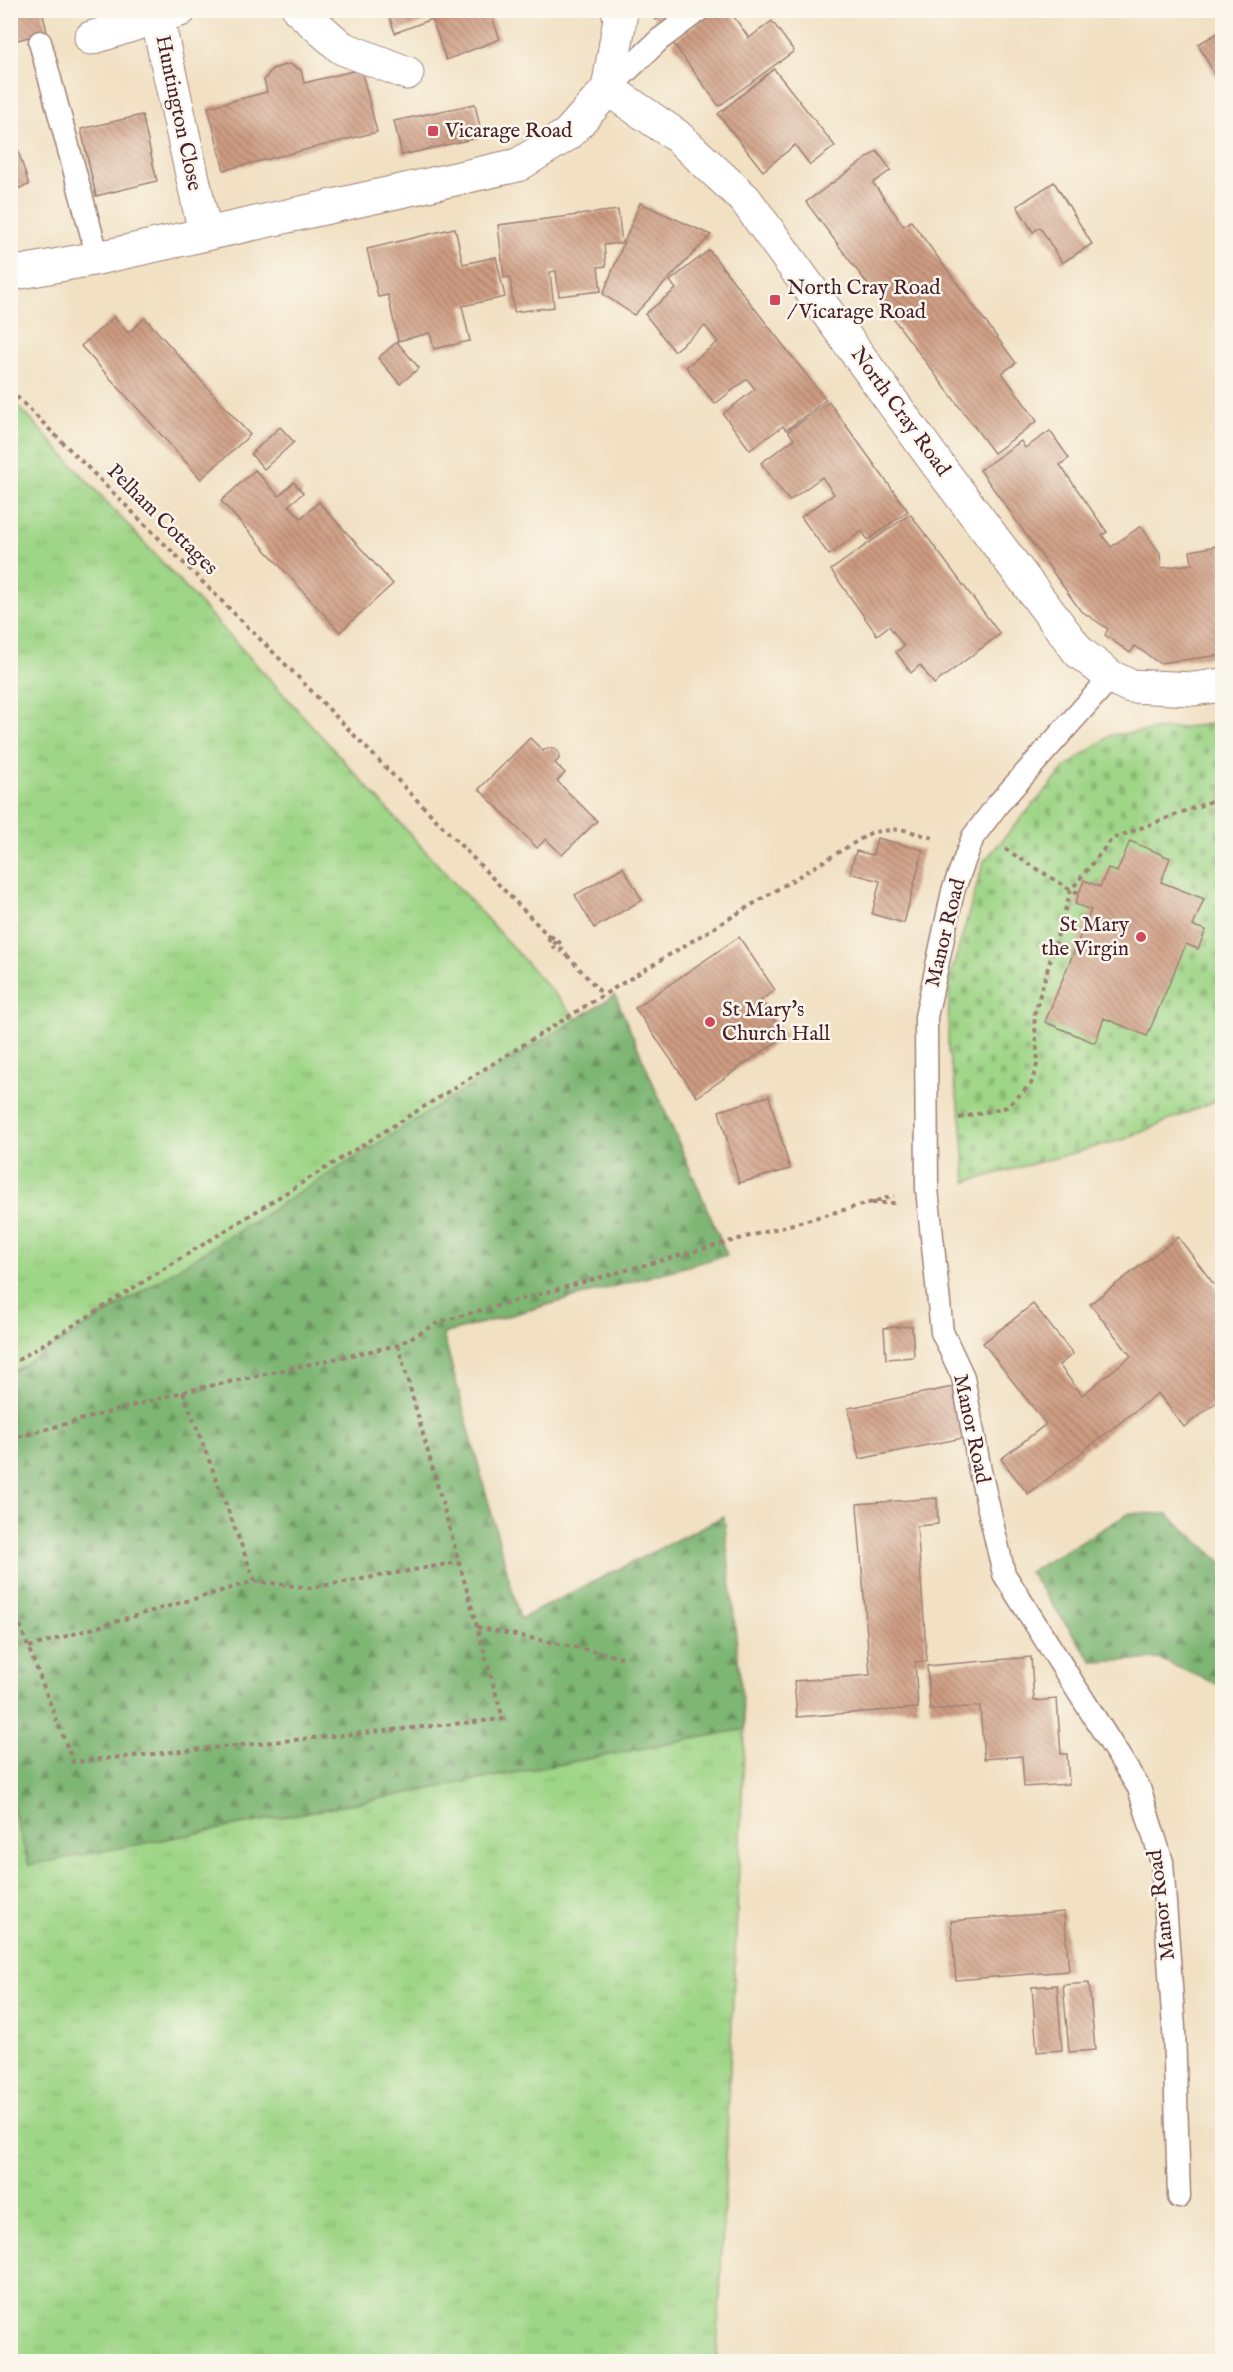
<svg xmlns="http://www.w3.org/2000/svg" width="1233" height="2372" font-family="'IM FELL English',serif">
<defs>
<pattern id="grass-tufts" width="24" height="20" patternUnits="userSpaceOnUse" patternTransform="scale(1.5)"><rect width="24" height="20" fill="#9ed586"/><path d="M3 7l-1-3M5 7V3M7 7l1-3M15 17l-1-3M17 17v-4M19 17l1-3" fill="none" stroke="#8ab674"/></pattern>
<pattern id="forest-firs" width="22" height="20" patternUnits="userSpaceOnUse" patternTransform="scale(1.5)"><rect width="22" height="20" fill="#7eb673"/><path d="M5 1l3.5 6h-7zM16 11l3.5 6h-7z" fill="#69935f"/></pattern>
<pattern id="cemetery-stones" width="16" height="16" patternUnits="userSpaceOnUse" patternTransform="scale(1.5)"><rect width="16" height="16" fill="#9ed586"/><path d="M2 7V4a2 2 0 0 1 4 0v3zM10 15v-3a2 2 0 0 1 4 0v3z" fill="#8ab674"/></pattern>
<pattern id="building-back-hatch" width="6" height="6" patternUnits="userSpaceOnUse" patternTransform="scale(1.5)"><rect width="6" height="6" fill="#cd9b81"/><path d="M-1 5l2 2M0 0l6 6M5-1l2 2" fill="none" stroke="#a87e6a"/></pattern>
</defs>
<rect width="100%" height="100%" fill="#fbf7ec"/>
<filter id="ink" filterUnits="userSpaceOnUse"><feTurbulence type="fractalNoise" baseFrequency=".0167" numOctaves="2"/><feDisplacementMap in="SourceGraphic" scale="12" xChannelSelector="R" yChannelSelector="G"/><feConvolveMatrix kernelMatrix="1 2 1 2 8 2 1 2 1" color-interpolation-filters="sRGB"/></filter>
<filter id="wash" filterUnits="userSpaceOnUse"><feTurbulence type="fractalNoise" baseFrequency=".008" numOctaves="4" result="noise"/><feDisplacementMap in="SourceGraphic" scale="24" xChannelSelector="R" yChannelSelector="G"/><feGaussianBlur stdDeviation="1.35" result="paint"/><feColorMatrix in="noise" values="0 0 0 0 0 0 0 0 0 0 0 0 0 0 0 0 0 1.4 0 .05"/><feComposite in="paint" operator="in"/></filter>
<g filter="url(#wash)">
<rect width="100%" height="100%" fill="#f1e0c2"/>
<g fill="url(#grass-tufts)" stroke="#747a58" stroke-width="1.5">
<polygon points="11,398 286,697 580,1022 11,1373"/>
<polygon points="745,1729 717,2361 11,2361 10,1797 29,1865"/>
</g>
<g fill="url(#forest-firs)" stroke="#646a4f" stroke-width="1.5">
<polygon points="615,995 727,1255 443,1334 520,1619 724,1516 745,1729 29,1865 10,1797 11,1373"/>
<polygon points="1130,1513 1168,1514 1222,1563 1222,1686 1159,1659 1093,1662 1029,1572"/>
</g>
<polygon fill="url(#cemetery-stones)" stroke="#747a58" stroke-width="1.5" points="1222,723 1222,1098 1125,1139 966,1182 961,1117 948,1051 949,981 984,861 1066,767 1111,735"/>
<g id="blocks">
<g fill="url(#building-back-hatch)">
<polygon points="10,10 42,10 47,32 10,42"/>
<polygon points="387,10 489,10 500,39 446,60 432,19 395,33"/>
<polygon points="651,10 676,10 655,20"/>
<polygon points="714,10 729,10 749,38 772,21 794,51 719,106 672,42"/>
<polygon points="886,10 902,10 891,18"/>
<polygon points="1222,31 1222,73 1216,77 1198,44"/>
<polygon points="289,64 301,70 304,83 361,69 377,132 224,170 208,107 267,92 264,80 272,69"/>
<polygon points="774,69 835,146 810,165 795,145 763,171 718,114"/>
<polygon points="475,104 482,137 402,155 394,121"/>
<polygon points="142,115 157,181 96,196 81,129"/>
<polygon points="10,125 29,185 10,191"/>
<polygon points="877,151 891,170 873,183 904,226 911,221 1016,363 1002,373 1037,421 994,453 806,202"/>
<polygon points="1054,182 1092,244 1062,263 1040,227 1033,232 1017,206"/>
<polygon points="640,203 711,235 634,315 603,294"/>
<polygon points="618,210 622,243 604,245 606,266 598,267 601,291 559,296 556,271 550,272 554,307 514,312 510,277 504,278 498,225"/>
<polygon points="455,228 463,264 496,257 505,297 462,306 470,341 434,349 430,333 398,341 388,295 378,297 367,249"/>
<polygon points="709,250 826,400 786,430 783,426 750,450 723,414 755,389 747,379 715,404 686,367 718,342 705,326 674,351 645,314 676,289 670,281"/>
<polygon points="114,317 128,333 145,318 250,435 201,479 81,346"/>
<polygon points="397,342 419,368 400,384 378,358"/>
<polygon points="829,402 908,511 868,540 862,531 829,555 801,517 834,494 822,477 789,501 761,463 794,439 788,431"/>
<polygon points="280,427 294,442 264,469 251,454"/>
<polygon points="1050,431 1069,458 1060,465 1107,532 1102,535 1111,547 1141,526 1160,553 1161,568 1192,564 1190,551 1222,545 1222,655 1159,663 1135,646 1130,653 1105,635 1108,629 1080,610 980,470 1021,441 1025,448"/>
<polygon points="255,470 279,496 294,482 303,493 289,505 301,518 319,502 393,584 340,632 221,501"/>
<polygon points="910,514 1000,634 934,684 920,665 911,673 896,652 904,646 889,626 877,635 831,570"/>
<polygon points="530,738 543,751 547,748 554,748 559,753 559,759 555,763 565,773 557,781 597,821 562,855 546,839 537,848 479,789"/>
<polygon points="877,838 923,850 904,923 872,914 880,881 850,873 856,851 873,855"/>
<polygon points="1130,841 1170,858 1161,882 1204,899 1193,926 1206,930 1198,949 1186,944 1147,1036 1104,1018 1095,1043 1045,1022 1091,910 1075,904 1084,880 1100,887 1108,868 1117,872"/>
<polygon points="623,867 642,900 594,928 575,895"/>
<polygon points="739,937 775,990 761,1000 785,1036 697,1097 635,1008"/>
<polygon points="769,1096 790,1169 739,1183 719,1111"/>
<polygon points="1178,1237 1222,1295 1222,1398 1184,1427 1158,1393 1028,1494 1001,1459 1046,1424 983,1343 1033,1304 1073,1354 1059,1365 1082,1395 1131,1356 1090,1304"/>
<polygon points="912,1326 914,1357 886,1359 884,1328"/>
<polygon points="953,1387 963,1438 859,1459 848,1408"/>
<polygon points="937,1498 938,1524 917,1526 927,1661 915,1662 918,1708 797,1717 794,1681 870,1675 857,1504"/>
<polygon points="1031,1657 1034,1701 1057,1699 1061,1754 1067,1754 1069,1784 1024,1787 1022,1756 984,1759 980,1706 930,1710 927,1666"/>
<polygon points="1064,1912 1069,1971 956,1980 951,1921"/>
<polygon points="1089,1983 1095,2050 1069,2052 1063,1985"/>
<polygon points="1057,1985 1062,2050 1037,2052 1032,1987"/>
</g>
</g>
</g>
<g filter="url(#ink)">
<use href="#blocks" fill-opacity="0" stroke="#9e8076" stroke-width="1.5"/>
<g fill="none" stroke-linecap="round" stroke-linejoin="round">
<g stroke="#9e8076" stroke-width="25">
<g id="service">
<polyline points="40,42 98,258"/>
<polyline points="608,89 659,40 699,10"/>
<polyline points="1111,677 998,804 973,837 953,891 926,1017 927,1189 942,1332 963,1377 980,1471 1004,1574 1139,1788 1162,1862 1174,2028 1179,2197"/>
</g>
</g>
<g stroke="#9e8076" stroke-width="35">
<g id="minor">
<polyline points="180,10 157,17 205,233"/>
<polyline points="299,10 342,48 407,73"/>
<polyline points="91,38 157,17"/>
</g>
</g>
<g stroke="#9e8076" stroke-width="35">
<g id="primary">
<polyline points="608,89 677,136 745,199 938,465 1079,652 1111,677 1130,686 1194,689 1222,685"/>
<polyline points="608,89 620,19 618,10"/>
<polyline points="10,274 98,258 518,165 568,134 608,89"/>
</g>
</g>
<g stroke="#9e8076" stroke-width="4" stroke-dasharray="4.5 4.5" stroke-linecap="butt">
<polyline points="10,390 293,672 567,955"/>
<polyline points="1005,849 1071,890 1079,893"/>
<polyline points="550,936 558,940 563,949"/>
<polyline points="548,938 553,947 561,952"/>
<polyline points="567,955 603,995"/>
<polyline points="959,1118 1007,1107 1031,1084 1038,1062 1034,1015 1071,890 1112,839 1222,797"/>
<polyline points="872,1203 897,1203"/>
<polyline points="10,1365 603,995 872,832 901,829 937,839"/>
<polyline points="183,1392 255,1581"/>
<polyline points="10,1439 183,1392 398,1345 439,1322 894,1196"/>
<polyline points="10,1600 73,1762 503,1719 398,1345"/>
<polyline points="477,1627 626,1658"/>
<polyline points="29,1647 255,1581 310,1588 459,1562"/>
</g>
<use href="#service" stroke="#fff" stroke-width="22"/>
<use href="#minor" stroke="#fff" stroke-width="33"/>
<use href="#primary" stroke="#fff" stroke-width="33"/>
</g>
</g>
<g fill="#d1495b" stroke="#fbf7ec" stroke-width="2">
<rect x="427" y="125" width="12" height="12" rx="3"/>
<rect x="769" y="294" width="12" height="12" rx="3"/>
<circle cx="1141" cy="937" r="6"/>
<circle cx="710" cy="1022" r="6"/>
</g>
<g text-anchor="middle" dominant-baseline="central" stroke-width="5" stroke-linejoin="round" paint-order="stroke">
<g font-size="21" fill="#4a1f2b" stroke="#fbf7ec">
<text transform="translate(178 113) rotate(78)">Huntington Close</text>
<text transform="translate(900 412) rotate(54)">North Cray Road</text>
<text transform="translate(162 520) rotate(45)">Pelham Cottages</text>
<text transform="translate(946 933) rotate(-76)">Manor Road</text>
<text transform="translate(971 1429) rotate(78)">Manor Road</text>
<text transform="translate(1162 1905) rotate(-97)">Manor Road</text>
</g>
<g font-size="21" fill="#4a1f2b" stroke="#fbf7ec" text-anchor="start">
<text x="445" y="131">Vicarage Road</text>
<text x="787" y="288">North Cray Road<tspan x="787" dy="24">/ Vicarage Road</tspan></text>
<text x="1129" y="925" text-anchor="end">St Mary<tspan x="1129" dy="24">the Virgin</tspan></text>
<text x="722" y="1010">St Mary's<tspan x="722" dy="24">Church Hall</tspan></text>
</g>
</g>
<rect width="1233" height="2372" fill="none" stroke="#fbf7ec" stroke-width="36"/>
</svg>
